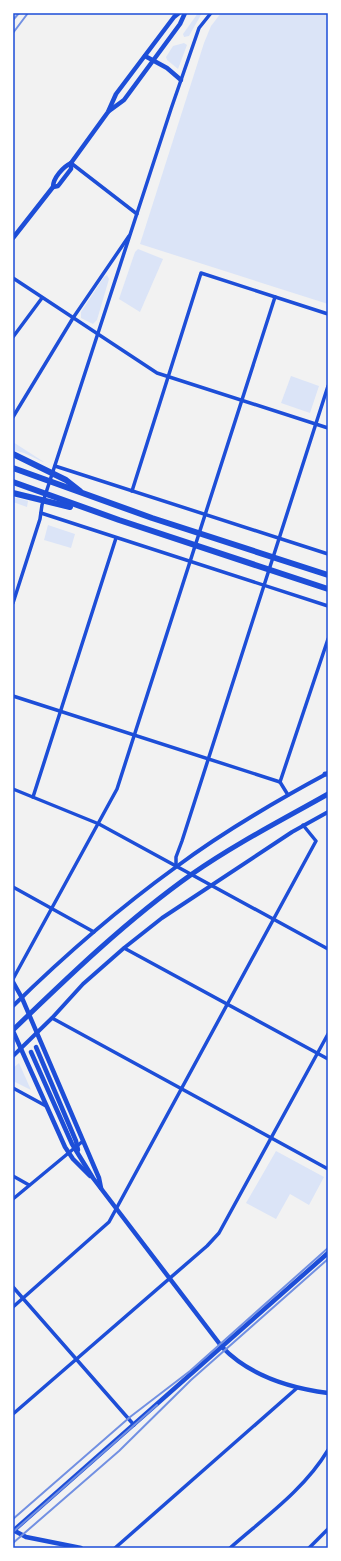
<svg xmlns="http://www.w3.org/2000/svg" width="341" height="1561" font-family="Lora,serif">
<rect width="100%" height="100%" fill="#f2f2f2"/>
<g fill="#dbe4f7">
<polygon points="198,13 202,13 189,36 184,37 183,34"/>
<polygon points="221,13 328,13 328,304 140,244 204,43 211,26"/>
<polygon points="184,43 187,45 178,69 167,60 166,57 173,46"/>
<polygon points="138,249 163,259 140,312 119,299 135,252"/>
<polygon points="107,275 109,279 97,320 93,324 81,318 81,312 104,277"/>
<polygon points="291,376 319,386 310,413 281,403"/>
<polygon points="13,442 44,462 43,462 24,453 13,450"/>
<polygon points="13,497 28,501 27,507 13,502"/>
<polygon points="48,525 75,534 71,548 44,540"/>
<polygon points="19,1063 31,1090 13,1081 13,1068"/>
<polygon points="276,1151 324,1177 309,1205 290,1194 276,1219 246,1203"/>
</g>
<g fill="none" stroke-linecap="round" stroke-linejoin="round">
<g stroke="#1d4ed8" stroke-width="3.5">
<polyline points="71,163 137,214"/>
<polyline points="13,278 157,373 328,428"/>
<polyline points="13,337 42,298"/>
<polyline points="13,417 73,318 129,236"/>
<polyline points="55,466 328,554"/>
<polyline points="132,491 201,273 328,314"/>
<polyline points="41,513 328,606"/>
<polyline points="13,603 40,519 42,505 171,109 199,28 211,13"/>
<polyline points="13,696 280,782 288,795"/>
<polyline points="280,782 328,639"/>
<polyline points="13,789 99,824 328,949"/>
<polyline points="33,797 116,538"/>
<polyline points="176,866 176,857 182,841 328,386"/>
<polyline points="13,887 94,932"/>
<polyline points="124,948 328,1059"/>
<polyline points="13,979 117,789 275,297"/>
<polyline points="52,1018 328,1169"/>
<polyline points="13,1088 46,1106"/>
<polyline points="13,1176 29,1185"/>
<polyline points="13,1199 83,1141"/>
<polyline points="13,1287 134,1425"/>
<polyline points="13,1307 109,1222 316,841 303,825"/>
<polyline points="13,1414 207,1246 219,1233 328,1034"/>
<polyline points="115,1548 297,1388"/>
<path d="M230,1548C264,1518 304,1490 328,1450"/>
<polyline points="309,1548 328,1529"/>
</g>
<g stroke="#1d4ed8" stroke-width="4">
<path d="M13,1006C64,956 118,909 176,867C224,831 276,801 328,773"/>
<polyline points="13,1056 52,1018 83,984 124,948 162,918 292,832 328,812"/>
</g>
<g stroke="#1d4ed8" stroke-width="4.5">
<polyline points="145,56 167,68 181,80"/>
<polyline points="109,111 124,100 180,24 185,13"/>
<polyline points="53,187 58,186 71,169 71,163"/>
<path d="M13,238L53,187C53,178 63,167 71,163L108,112L116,94L174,17L179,13"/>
<polyline points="13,982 22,998 99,1178 101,1188"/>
<polyline points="13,1031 65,1147 73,1159 90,1176"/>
<polyline points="36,1047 76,1141 78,1150"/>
<path d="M31,1052L72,1144L93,1178L222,1347C250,1376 289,1388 328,1393"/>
<polyline points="13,1530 26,1537 81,1548"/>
<polyline points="13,1531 328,1253"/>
</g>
<g stroke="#1d4ed8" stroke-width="5">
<polyline points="325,774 328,774"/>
<path d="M13,1030C70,975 127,920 192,874C235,844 282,820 328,794"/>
</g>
<g stroke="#1d4ed8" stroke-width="6">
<polyline points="13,454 66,480 80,491"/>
<polyline points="13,468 152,518 328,575"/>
<polyline points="13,482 119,520 328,589"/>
<polyline points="13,493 70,507"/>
</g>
<g stroke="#7290e2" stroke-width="2">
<polyline points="13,20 19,13"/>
<polyline points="13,33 28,13"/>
<polyline points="13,1519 130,1417 190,1371 328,1248"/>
<polyline points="13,1532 157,1405"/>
<polyline points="13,1543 119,1451 191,1380 328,1259"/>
</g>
</g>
<rect width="341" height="1561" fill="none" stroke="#ffffff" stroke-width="28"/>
<rect x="14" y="14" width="313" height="1533" fill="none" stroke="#1d4ed8" stroke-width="1.5"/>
</svg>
